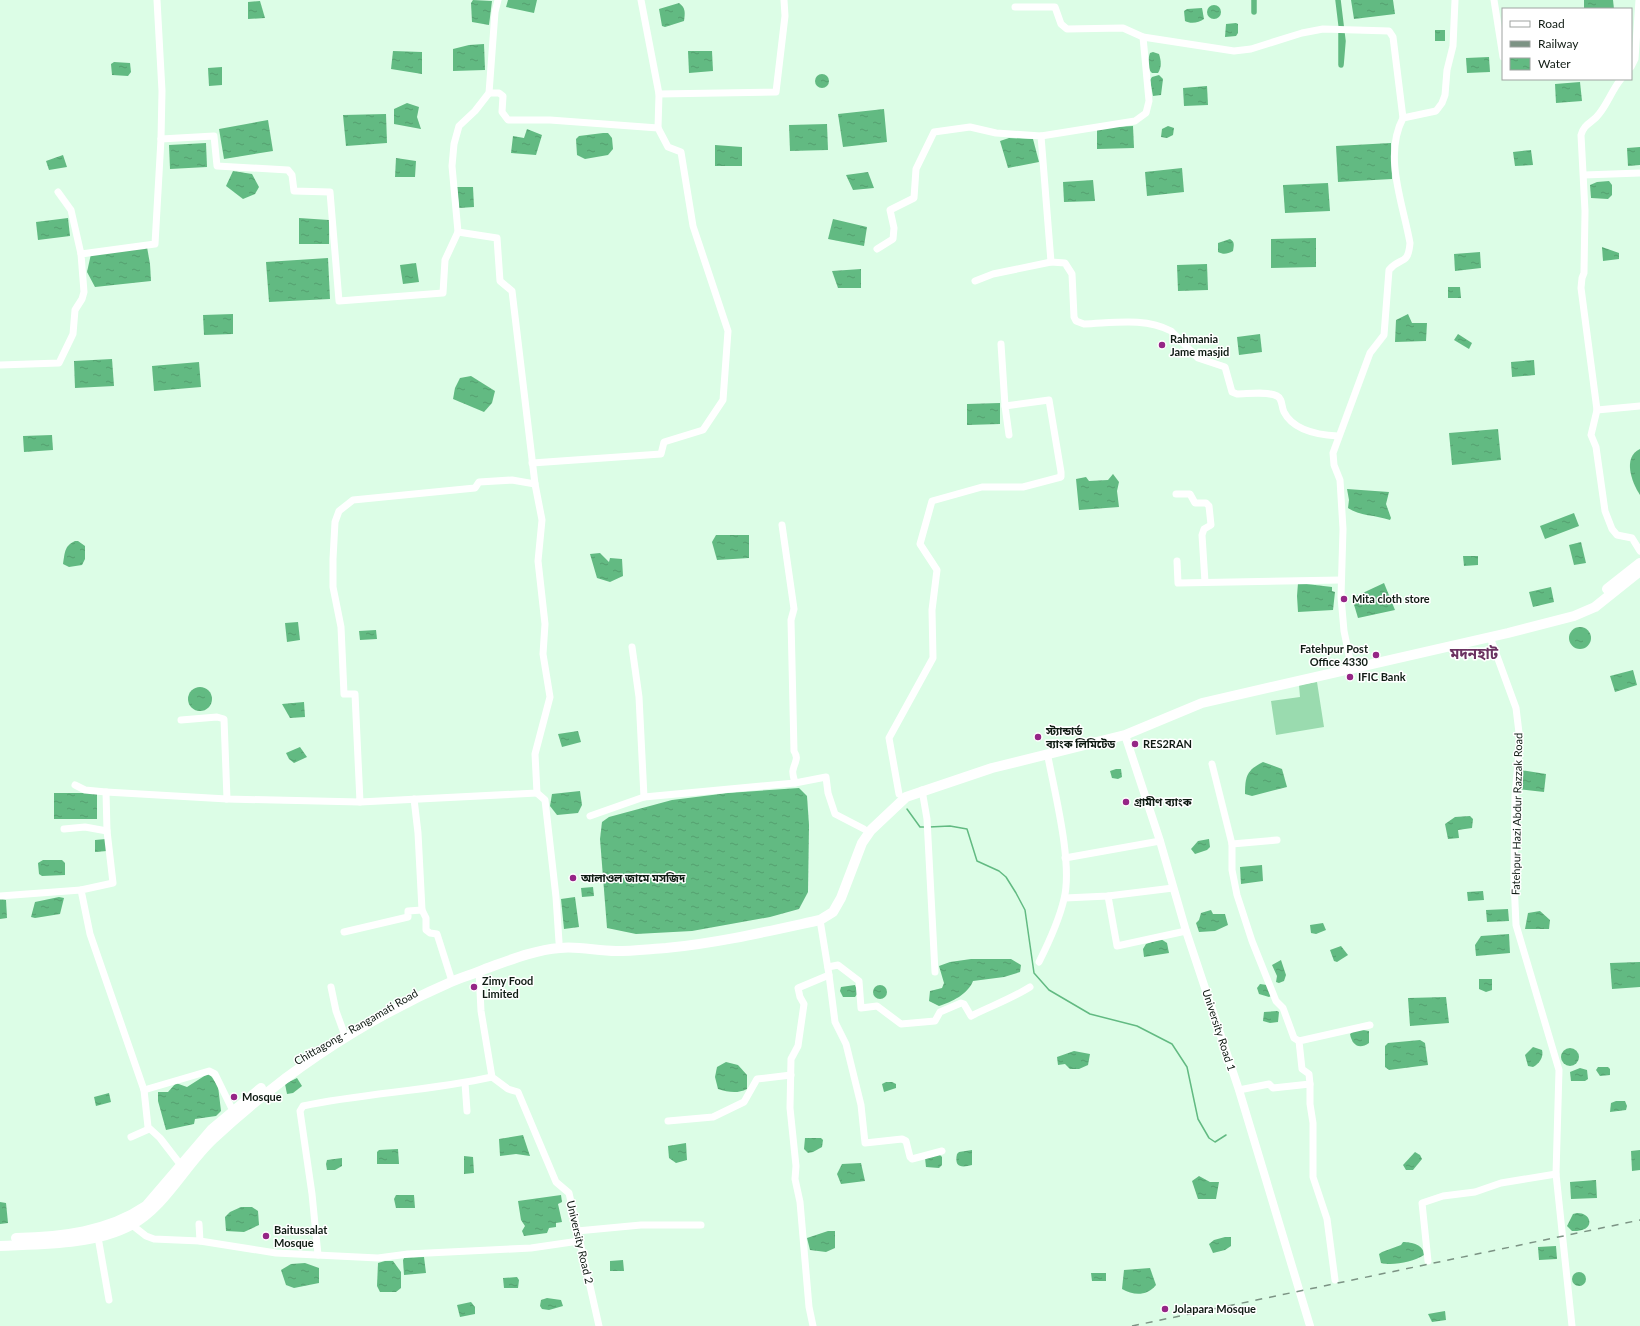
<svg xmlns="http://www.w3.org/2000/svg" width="1640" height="1326" font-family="Lato,'Noto Sans Bengali',sans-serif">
<defs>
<pattern id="water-ripples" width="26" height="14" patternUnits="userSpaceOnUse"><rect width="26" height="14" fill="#62ba82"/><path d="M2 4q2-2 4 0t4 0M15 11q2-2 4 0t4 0" fill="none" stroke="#549f6f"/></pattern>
</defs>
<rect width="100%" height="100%" fill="#dcfde6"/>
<polygon fill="#9adbaf" points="1317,682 1324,727 1276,735 1271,701 1300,697 1299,685"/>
<g fill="url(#water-ripples)">
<polygon points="473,0 492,1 489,25 472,22 471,3"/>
<polygon points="508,0 537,0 534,13 506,7"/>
<polygon points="1351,0 1393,0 1395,14 1354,19"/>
<polygon points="1584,0 1613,0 1614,9 1584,9"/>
<polygon points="260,1 265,18 248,19 248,2"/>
<path d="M679,3C686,8 685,13 684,21L665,27L662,26L659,9Z"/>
<circle cx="1214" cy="12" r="7"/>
<path d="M1202,8L1204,19C1199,23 1190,24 1185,21L1184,11L1187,9Z"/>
<polygon points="1236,23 1238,24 1238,33 1236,36 1225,37 1226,24"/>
<rect x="1435" y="30" width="10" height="11"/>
<polygon points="484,44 485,70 453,71 453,49 469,45"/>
<polygon points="393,51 422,52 422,74 391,69"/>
<polygon points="688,51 712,51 713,71 689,73"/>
<path d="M1153,52L1159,54C1161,60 1162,67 1158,73H1152C1147,69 1148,58 1150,53Z"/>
<polygon points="1489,57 1490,72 1467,73 1466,58"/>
<polygon points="114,62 130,63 131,72 128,76 112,75 111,64"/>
<polygon points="222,67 222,85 209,86 208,68"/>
<circle cx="822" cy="81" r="7"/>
<polygon points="1159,75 1163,79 1161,95 1153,96 1150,80 1152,77"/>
<polygon points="1580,82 1582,101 1556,103 1555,84"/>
<polygon points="1207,86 1208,105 1184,106 1183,88"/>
<polygon points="407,103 419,107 417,117 421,129 394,124 394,109"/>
<polygon points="884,109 887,142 843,147 838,114"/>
<polygon points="386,114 387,143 346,146 343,115"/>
<polygon points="268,120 273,151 224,159 219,129"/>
<polygon points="827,124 828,150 790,151 789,125"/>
<polygon points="1133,126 1134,148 1097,149 1097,128"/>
<polygon points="1168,126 1174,128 1173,135 1167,138 1161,137 1162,129"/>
<polygon points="527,129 542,135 536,155 511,153 513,136 524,138"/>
<polygon points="603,133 608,133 612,138 613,149 608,155 585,159 577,155 576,139 579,136"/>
<polygon points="1009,138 1033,139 1039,162 1008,168 1000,141"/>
<polygon points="206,143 207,167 170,169 169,145"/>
<polygon points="1391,143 1392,179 1338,182 1336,146"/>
<polygon points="715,145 742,147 742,166 715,166"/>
<polygon points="1640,147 1640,165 1628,166 1627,148"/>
<polygon points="1531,150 1533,165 1515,166 1513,152"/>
<polygon points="63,155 67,167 49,170 46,161"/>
<polygon points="396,158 416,161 415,177 395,177"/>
<polygon points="1182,168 1184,192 1147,196 1145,172"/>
<polygon points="233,171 252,174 259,187 255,194 243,199 226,186"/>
<polygon points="868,172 874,188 853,190 846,175"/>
<polygon points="1093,180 1095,201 1064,202 1063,182"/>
<polygon points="1609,181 1612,185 1612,195 1608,199 1591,198 1590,185 1597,182"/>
<polygon points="1328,183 1330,211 1285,213 1283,185"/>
<polygon points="457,187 473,187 474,207 459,208"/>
<polygon points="68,218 70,236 38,240 36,222"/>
<polygon points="299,218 329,220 329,244 299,244"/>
<polygon points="833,219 867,227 864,246 828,239"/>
<polygon points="1316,238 1316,267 1271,268 1271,239"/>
<path d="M1230,239C1235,242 1234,245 1233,251C1227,254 1224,255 1218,252V243Z"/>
<polygon points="147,247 150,264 151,281 95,287 87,272 91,254"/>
<polygon points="1602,247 1619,253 1619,259 1603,261"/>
<polygon points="1480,252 1481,268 1455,271 1454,254"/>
<polygon points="328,258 330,299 269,302 266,262"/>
<polygon points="416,263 419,282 403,284 400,265"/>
<polygon points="1207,264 1208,290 1178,291 1177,265"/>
<polygon points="861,269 861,288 838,288 832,271"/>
<polygon points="1448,287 1460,287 1461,298 1448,298"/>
<polygon points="233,314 233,334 204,335 203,315"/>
<polygon points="1408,314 1412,323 1427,323 1426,341 1395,342 1396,320"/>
<polygon points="1260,334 1262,352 1239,355 1237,337"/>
<polygon points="1458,334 1472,343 1469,349 1454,340"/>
<polygon points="112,359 114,386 75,388 74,361"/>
<polygon points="1534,360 1535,375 1512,377 1511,362"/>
<polygon points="199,362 201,387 154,391 152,366"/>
<polygon points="471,376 495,391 492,403 484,412 453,399 455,388 460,378"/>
<polygon points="1000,403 1000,424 967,425 967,404"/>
<polygon points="1498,429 1501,460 1452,465 1449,433"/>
<polygon points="52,435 53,450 24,452 23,436"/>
<path d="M1640,449V495C1632,483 1622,457 1640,449Z"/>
<polygon points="1113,474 1119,482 1117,491 1119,507 1079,510 1076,479 1086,477 1089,481 1108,480"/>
<path d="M1347,489L1389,492L1386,504L1391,518L1390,520C1376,515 1359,516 1348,508L1349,500Z"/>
<polygon points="1574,513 1579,526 1545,539 1540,526"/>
<polygon points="716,535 749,535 749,558 717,560 712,542"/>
<path d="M75,541H78L85,546V559L82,565L69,567L63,564C65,553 64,546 75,541Z"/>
<polygon points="1581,542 1586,563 1574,565 1569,545"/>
<polygon points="600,553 609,562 610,558 622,559 623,576 610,582 597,578 590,554"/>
<polygon points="1463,556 1478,556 1478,565 1464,566"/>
<polygon points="1298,583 1332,587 1332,591 1335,592 1333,610 1298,612 1297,596"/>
<polygon points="1384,583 1395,610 1358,618 1352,598"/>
<polygon points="1551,587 1554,602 1533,607 1529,592"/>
<polygon points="298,622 300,640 287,642 285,623"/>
<circle cx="1580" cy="638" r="11"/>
<polygon points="376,630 377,639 360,640 359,631"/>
<polygon points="1633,670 1637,685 1615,692 1610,676"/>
<circle cx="200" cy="699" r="12"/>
<polygon points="304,702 305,717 290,718 282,704"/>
<polygon points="578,731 581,742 562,747 558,734"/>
<polygon points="300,747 307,757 294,763 289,759 286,753"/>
<path d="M1263,762L1282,769L1287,787L1252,796L1245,794C1245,776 1247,770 1263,762Z"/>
<polygon points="1116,769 1121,769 1122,777 1118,779 1112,778 1110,771"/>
<polygon points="1520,770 1546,774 1544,792 1518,789"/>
<polygon points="799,788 807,796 809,825 808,892 799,909 770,917 692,931 636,934 607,928 600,839 602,822 609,817 672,800 728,793"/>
<polygon points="580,791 582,805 578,813 557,815 550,806 552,794"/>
<rect x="54" y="793" width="43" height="26"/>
<polygon points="1470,816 1473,819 1472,828 1458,830 1459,838 1448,839 1445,824 1455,817"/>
<polygon points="106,839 107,851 95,852 95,840"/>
<polygon points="1209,839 1210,847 1207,850 1195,854 1191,849 1198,841"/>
<polygon points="43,860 62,860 65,863 65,875 42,876 39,874 38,863"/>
<polygon points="1262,865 1263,881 1241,884 1240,867"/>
<polygon points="593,887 594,896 582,897 581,888"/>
<polygon points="1483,891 1484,900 1468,901 1467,892"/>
<polygon points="59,897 64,898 60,914 35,918 31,917 35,902"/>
<polygon points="575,897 579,927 564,929 561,899"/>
<polygon points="0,899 6,900 7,918 0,919"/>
<polygon points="1508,909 1509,921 1487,922 1486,910"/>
<polygon points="1211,910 1213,914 1225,914 1228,925 1215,931 1199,932 1196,923 1199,920 1201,913"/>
<polygon points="1540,911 1550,920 1549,929 1525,929 1528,913"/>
<polygon points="1323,923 1326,930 1316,934 1311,933 1310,925"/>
<polygon points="1509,934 1510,953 1476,956 1475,945 1481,936"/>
<polygon points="1161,939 1167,943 1169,953 1144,957 1143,949 1146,944"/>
<polygon points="1341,946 1348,955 1337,962 1334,961 1330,950"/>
<path d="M971,959H1011L1021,965L1020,972L1004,977L973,981C968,994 952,1002 939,1006L929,1001L930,991L942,988L944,983L939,966L950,962Z"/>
<polygon points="1281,960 1286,975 1284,981 1279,983 1276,982 1277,976 1272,965"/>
<polygon points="1640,962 1640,987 1612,989 1610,963"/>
<polygon points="1479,979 1492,979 1492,990 1486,992 1479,989"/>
<polygon points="1260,984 1267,985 1273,995 1269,997 1259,994 1257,988"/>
<polygon points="855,985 858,993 855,997 843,997 840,991 841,987"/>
<circle cx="880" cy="992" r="7"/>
<polygon points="1446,997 1449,1023 1410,1026 1408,998"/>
<polygon points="1277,1011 1279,1012 1278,1022 1270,1023 1263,1021 1264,1012"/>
<path d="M1357,1029L1369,1031V1043C1359,1050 1352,1045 1350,1034Z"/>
<polygon points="1420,1040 1425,1043 1428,1065 1389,1070 1385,1067 1385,1046 1388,1043"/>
<path d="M1533,1047L1542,1050C1544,1057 1539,1064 1533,1067L1528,1066L1525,1055Z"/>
<circle cx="1570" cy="1057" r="9"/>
<polygon points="1074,1051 1090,1054 1088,1065 1079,1069 1070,1069 1065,1064 1058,1065 1057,1057"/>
<path d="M726,1062L738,1065L747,1075V1089C737,1094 728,1092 718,1089L715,1077L717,1067Z"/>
<polygon points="1598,1067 1608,1067 1610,1069 1610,1075 1600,1076 1596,1070"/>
<polygon points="1580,1068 1587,1070 1588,1079 1585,1081 1571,1081 1570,1072"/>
<polygon points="209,1073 218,1086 221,1111 216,1116 195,1119 194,1124 166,1130 158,1101 158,1092 168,1092 176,1083 187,1087"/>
<polygon points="297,1078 302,1086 293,1093 287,1094 285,1084"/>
<polygon points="886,1082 892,1082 896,1084 896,1088 884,1092 882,1084"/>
<polygon points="109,1093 111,1102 96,1106 94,1097"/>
<polygon points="1616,1101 1625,1101 1627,1106 1626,1110 1610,1112 1611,1103"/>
<polygon points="523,1135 530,1156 516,1154 500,1156 499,1139"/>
<polygon points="805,1138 821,1138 823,1140 822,1147 813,1152 808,1153 804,1149"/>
<polygon points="686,1143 687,1160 676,1163 669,1158 668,1146"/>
<polygon points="398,1149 399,1164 377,1164 377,1152 379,1150"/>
<path d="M972,1150V1165C961,1168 954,1167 957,1154L959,1152Z"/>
<polygon points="1640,1150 1640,1170 1632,1171 1631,1151"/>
<polygon points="1415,1152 1420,1155 1422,1159 1413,1170 1406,1170 1403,1165"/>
<polygon points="939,1154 942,1157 942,1165 939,1168 926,1167 925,1158"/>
<polygon points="464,1156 473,1157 474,1173 464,1174"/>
<polygon points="342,1158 342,1166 335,1170 327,1170 326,1164 327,1160"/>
<polygon points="861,1163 865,1181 841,1184 837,1174 842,1164"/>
<polygon points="1199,1176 1210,1182 1219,1182 1216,1199 1198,1199 1192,1181"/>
<polygon points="1596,1180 1597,1198 1571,1199 1570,1182"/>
<polygon points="396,1195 414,1195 415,1208 396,1208 394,1199"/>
<polygon points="561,1195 562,1202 558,1204 562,1222 556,1223 556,1227 549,1228 547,1233 524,1236 522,1231 525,1226 521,1220 518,1201"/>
<polygon points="0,1202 6,1203 8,1223 0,1224"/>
<polygon points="241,1207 252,1207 258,1211 259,1225 244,1232 226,1231 225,1217 230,1212"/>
<path d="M1577,1213C1591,1213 1594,1227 1582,1230C1579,1231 1575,1231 1572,1231L1567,1226L1573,1214Z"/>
<polygon points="828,1231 835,1231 835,1248 826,1252 810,1250 807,1238"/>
<polygon points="1225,1237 1231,1237 1231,1246 1225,1250 1213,1253 1209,1244 1214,1240"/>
<path d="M1403,1242C1412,1242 1424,1245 1424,1255C1413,1262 1393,1266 1381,1263L1379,1254L1382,1252L1401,1245Z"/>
<polygon points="1556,1246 1557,1259 1539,1260 1538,1247"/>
<polygon points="424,1257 426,1273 404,1275 403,1260 404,1258"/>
<polygon points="623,1260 624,1271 610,1271 610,1261"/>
<polygon points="385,1261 393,1261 401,1272 401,1288 396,1292 380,1292 377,1286 378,1263"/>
<polygon points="305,1263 319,1268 319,1283 294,1288 286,1285 281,1270 291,1264"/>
<path d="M1150,1268L1156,1285C1147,1296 1134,1296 1122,1289L1124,1270Z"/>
<circle cx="1579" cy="1279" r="7"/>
<polygon points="1091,1273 1106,1273 1106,1281 1092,1281"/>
<polygon points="517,1277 519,1280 518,1288 504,1288 503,1278"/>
<polygon points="547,1298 561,1300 563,1306 549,1310 542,1309 540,1306 541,1300"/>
<polygon points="471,1302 475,1307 475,1314 460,1317 457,1305"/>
<polygon points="1445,1311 1446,1320 1432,1322 1428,1314"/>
</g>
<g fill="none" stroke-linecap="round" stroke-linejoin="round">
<g stroke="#62ba82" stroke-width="1.5">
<polyline points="907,809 920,827 925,827"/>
<polyline points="929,827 950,826 967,829 977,861 999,871 1006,877 1016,893 1025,910 1034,973 1049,990 1090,1014 1137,1026 1172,1044 1187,1067 1198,1119 1209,1138 1215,1142 1226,1135"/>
</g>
<g stroke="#62ba82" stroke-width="5.5">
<polyline points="1338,0 1343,41 1341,65 1341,27"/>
<polyline points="1254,12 1254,0"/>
</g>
<g stroke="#fff" stroke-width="7">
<polyline points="498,0 495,12 489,93 475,111 459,126 454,144 452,166 458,232 497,238 500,281 512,291 535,484 542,520 538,561 545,624 543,654 550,697 535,754 537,793 545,800 556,897 559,942"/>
<polyline points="641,0 659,94 658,128"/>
<polyline points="1494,0 1503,57"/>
<polyline points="1015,7 1055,7 1061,24 1067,29 1123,28 1143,37 1234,51 1251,49 1302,33 1323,29 1389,31 1393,37 1403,118"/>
<polyline points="1631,67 1635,59 1639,0"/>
<path d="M1621,79C1612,90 1608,103 1599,114C1593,123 1584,123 1581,135L1585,211L1584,273L1582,278L1581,288L1597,410L1591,435L1596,447L1605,511L1612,529L1617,535L1632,538L1640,551"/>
<polyline points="489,93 499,93 503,96 502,112 508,120 550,120 658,128 668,147 681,152 693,226 728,331 723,400 703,430 664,442 661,454 532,463"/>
<polyline points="659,94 776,92 785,16 784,0"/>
<polyline points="1041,136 1135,121 1146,113 1149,101 1143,37"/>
<polyline points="161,139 214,136 217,166 288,170 292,175 294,191 330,192 339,301 443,293 445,260 458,232"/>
<polyline points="1584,175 1640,173"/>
<polyline points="58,192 71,210 81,254"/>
<path d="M877,249L893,239L894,228L890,210L914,198L916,169L934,132L970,127L996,133L1041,136L1051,262L1065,263L1072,274L1074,317L1076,321L1084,324C1113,323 1145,317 1171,331L1198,358L1225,367L1232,392L1237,394C1248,394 1267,391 1277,396C1283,399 1281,406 1284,412C1293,430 1319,435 1338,436"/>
<polyline points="975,281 993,274 1051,262"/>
<polyline points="1001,344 1005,406"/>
<polyline points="0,365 59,363 73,334 75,310 82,299 84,292 81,254 155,244 161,139 162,91 157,0"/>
<polyline points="1597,410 1640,406"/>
<polyline points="1176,494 1190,494 1195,503 1206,503 1209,506 1211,525 1204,529 1202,535 1205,582"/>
<path d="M782,525L794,609L791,620L794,751C799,759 795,761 793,770C792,773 794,779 795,783L826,777L828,793L835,814L864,829"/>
<polyline points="1177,561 1178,583 1341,580"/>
<polyline points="1490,637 1516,708 1520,741 1515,795 1514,881 1516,925 1559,1070 1556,1174 1572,1326"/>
<polyline points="632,647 639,697 644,797"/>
<path d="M1351,665L1344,631L1341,597L1343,529L1340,480L1334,465L1333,453L1370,353L1384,335L1389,270C1400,256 1408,267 1410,243C1403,203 1383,156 1403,118L1436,111L1442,103L1445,95L1447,70L1453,46L1455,0"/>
<polyline points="181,720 217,717 224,719 227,799"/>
<polyline points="1212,764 1232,844"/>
<polyline points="75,785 85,790 106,792"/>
<polyline points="922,790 927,819 935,972"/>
<polyline points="899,794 889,738 933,658 932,610 937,570 920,544 932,501 982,487 1023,487 1061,477 1061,472 1049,400 1005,406 1009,435"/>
<polyline points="414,799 418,833 422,910 426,918 426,930 430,933 437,934 451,978"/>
<polyline points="360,802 537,793"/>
<polyline points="590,816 644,797 795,783"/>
<polyline points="64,829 85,827 107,831"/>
<polyline points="1277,840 1232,844 1232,870 1237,895 1252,941 1276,1001 1283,1008 1294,1038 1299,1041"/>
<polyline points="1065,858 1160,841"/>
<polyline points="0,896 81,890"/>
<polyline points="1108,896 1117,946 1186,931"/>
<polyline points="1065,898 1108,896 1173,888"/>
<polyline points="344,932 408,917 408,911 422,910"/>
<path d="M1039,962C1049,942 1059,921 1064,899C1073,864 1055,794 1048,757"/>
<path d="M828,967L838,965L859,981L861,1008L877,1006L901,1024L935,1021L940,1012L961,1003L964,1004L971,1016C991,1006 1011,999 1030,987"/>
<polyline points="479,971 481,1011 492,1077 508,1089 518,1092 556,1182 569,1193 599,1326"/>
<polyline points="829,975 835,1022 846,1044 861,1105 865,1143 902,1139 906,1141 910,1157 912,1159 942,1151"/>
<polyline points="331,987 336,1011 344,1033"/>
<polyline points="465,1083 467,1111"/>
<polyline points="1310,1084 1310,1104 1313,1123 1313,1177 1327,1219 1335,1280"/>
<polyline points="144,1090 209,1071 215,1074 233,1111"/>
<polyline points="1239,1090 1269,1084 1273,1088 1310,1084 1309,1074 1302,1069 1299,1041 1370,1025"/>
<polyline points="668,1121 713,1117 744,1102 757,1079 791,1075"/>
<polyline points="131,1137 149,1129"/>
<polyline points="180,1164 160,1138 148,1127 144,1090 90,934 81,890 113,883 107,831 106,792 227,799 360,802 355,694 344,694 341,627 333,587 333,559 335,522 339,511 353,500 475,488 479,482 512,480 535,484"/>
<polyline points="199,1224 200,1241"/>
<polyline points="132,1225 146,1236 154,1239 200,1241 276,1253 378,1258 408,1254 531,1248 579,1241"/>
<polyline points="577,1231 641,1225 701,1225"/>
<polyline points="98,1237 109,1300"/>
<path d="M318,1255L312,1194L300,1111L303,1106C365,1093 429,1091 492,1077"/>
<polyline points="1428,1261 1422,1203 1443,1196 1475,1192 1501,1183 1556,1174"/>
<polyline points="813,1326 809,1307 800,1202 795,1179 796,1166 790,1108 791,1059 798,1046 804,1004 800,997 798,988 829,975 820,920"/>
</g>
<polyline stroke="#fff" stroke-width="8" points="1125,735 1160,841 1186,931 1239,1090 1310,1326"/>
<g stroke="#fff" stroke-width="10">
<polyline points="1607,589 1640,563"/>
<path d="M16,1238C61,1237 108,1232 146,1206L212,1129L261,1088"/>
<path d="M0,1246C41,1244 94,1245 131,1225C165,1207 185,1165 213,1139C283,1074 363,1020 451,982C462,977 474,974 485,969C510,960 534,950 560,948C579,946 597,951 616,951C632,951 650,949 666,948C718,943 769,931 820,920L833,912L841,898L862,843L871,830L906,797L992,768L1125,735L1202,703L1508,633L1574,616L1595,607L1640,571"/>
</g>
<polyline stroke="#7c9384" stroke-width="1.5" stroke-dasharray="7 7" stroke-linecap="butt" points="1132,1326 1640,1220"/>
</g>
<g fill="#952686" stroke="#fff" stroke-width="1.5">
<circle cx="1162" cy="345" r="4"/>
<circle cx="1344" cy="599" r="4"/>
<circle cx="1376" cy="655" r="4"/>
<circle cx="1350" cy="677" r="4"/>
<circle cx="1038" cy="737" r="4"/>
<circle cx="1135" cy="744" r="4"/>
<circle cx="1126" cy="802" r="4"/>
<circle cx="573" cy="878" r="4"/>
<circle cx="474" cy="987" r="4"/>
<circle cx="234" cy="1097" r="4"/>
<circle cx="266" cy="1236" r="4"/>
<circle cx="1165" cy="1309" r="4"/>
</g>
<g text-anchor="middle" stroke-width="3" stroke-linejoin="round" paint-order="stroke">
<g font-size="11" font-weight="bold" fill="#101c14" stroke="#fff" text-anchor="start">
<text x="1170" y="343">Rahmania<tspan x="1170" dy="13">Jame masjid</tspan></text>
<text x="1352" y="603">Mita cloth store</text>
<text x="1368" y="653" text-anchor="end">Fatehpur Post<tspan x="1368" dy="13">Office 4330</tspan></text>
<text x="1358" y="681">IFIC Bank</text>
<text x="1046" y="735">স্ট্যান্ডার্ড<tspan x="1046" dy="13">ব্যাংক লিমিটেড</tspan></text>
<text x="1143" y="748">RES2RAN</text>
<text x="1134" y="806">গ্রামীণ ব্যাংক</text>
<text x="581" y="882">আলাওল জামে মসজিদ</text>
<text x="482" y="985">Zimy Food<tspan x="482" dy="13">Limited</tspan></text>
<text x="242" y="1101">Mosque</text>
<text x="274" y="1234">Baitussalat<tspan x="274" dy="13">Mosque</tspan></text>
<text x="1173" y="1313">Jolapara Mosque</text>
</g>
<g font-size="11" fill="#101c14" stroke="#fff">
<text transform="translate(1517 814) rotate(-89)" y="4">Fatehpur Hazi Abdur Razzak Road</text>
<text transform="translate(356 1027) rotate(-30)" y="4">Chittagong - Rangamati Road</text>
<text transform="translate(1219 1030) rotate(72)" y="4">University Road 1</text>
<text transform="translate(580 1242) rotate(77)" y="4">University Road 2</text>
</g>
<g font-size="15" font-weight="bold" fill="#6b3361" stroke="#fff">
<text x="1474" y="659">মদনহাট</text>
</g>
</g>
<rect x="1502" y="8" width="130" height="72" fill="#ffffff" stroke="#9fa4a1"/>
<rect x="1510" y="21" width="20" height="6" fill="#ffffff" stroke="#9fa4a1"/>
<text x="1538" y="28" font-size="12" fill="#101c14">Road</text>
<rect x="1510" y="41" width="20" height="6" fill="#7c9384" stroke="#9fa4a1"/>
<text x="1538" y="48" font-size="12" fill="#101c14">Railway</text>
<rect x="1510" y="58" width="20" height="12" fill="url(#water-ripples)" stroke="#9fa4a1"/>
<text x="1538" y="68" font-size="12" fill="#101c14">Water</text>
</svg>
